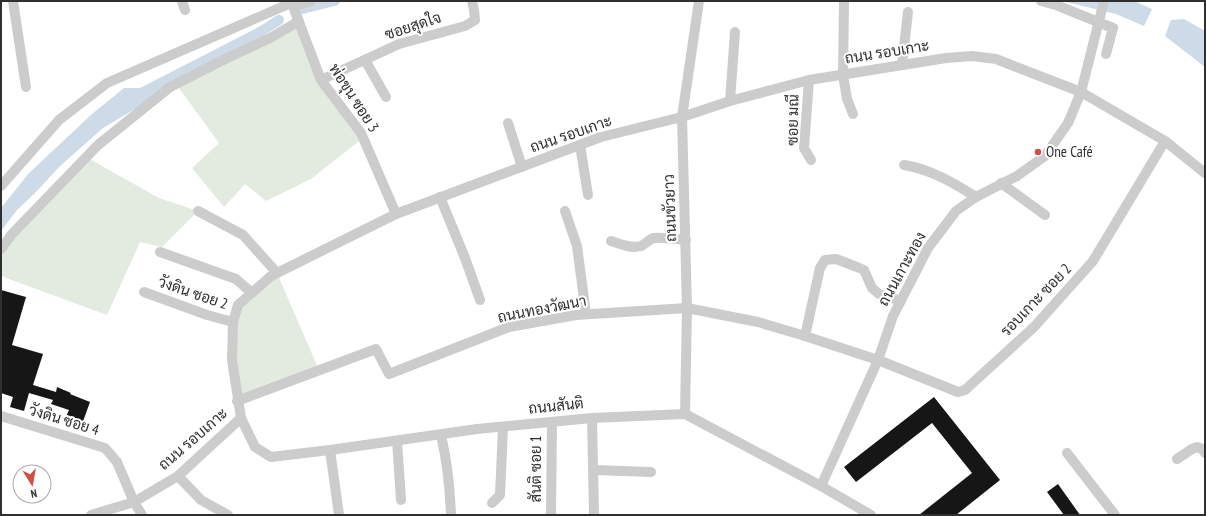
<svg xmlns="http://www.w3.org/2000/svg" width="1206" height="516" font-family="'PT Sans Narrow',Sarabun,sans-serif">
<rect width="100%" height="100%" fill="#fff"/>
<g fill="#e3eadf">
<polygon points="298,22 320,81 363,138 311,179 266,201 245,184 224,207 192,168 219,143 176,84"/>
<polygon points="86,157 159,198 198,211 162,247 140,242 107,315 1,276 1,253"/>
<polygon points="277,273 319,370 237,401 232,360 238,305"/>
</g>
<g fill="#cddae8">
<polygon points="1062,1 1134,1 1152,9 1144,26 1116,14"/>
<polygon points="1184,19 1205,31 1205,67 1165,36 1171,20"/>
<polygon points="259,27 255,41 150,100 103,128 59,167 37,191 17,210 1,231 1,208 29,173 92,114 124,88 140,88"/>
</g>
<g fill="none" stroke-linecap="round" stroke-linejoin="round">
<g stroke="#cddae8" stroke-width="10">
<polyline points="298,10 335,1"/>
<polyline points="257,34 279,20"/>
</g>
</g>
<g fill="#161616">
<polygon points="1,290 26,297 12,345 43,354 33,385 56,392 57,387 71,393 70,394 90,402 81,427 64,421 69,410 51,404 53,400 29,393 24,411 10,407 13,397 1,393"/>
<polygon points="934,397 1000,480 956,515 919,515 972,473 932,423 856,482 844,467"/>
<polygon points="1058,484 1080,515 1064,515 1047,492"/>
</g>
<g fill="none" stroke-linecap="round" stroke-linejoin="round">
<g stroke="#ccc" stroke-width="10">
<polyline points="13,1 26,87"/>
<polyline points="182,1 185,10"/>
<polyline points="291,1 321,80 361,133 396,214"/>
<polyline points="844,1 843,75 847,99 853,114"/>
<polyline points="1041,1 1056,5 1113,28 1106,54"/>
<polyline points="293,7 311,1"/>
<polyline points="365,60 386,97"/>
<polyline points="902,65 908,12"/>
<polyline points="321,80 399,44 465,26 475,20 474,10 472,1"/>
<polyline points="809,80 804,148 811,160"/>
<polyline points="730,101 735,32"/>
<polyline points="508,123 522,167"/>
<polyline points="580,145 588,195"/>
<path d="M904,165C930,169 954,183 976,197"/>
<polyline points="1001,183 1045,215"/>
<polyline points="1,186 59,120 107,83 291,3"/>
<polyline points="440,197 465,258 480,300"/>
<polyline points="198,211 243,235 277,273"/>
<polyline points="565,211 577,246 586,314"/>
<path d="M611,241C620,244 631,249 641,246C646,244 649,239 654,238C662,237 677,239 686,240"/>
<polyline points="1,249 12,234 98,145 170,87 223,60 272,37 299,21"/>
<polyline points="160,252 236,279 252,293"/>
<polyline points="144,292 207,315 233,322"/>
<polyline points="805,336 820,268 825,260 836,259 857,267 864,270 872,288 879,294 901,301"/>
<polyline points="237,401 376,349 389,374 509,327 576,315 687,308 758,322 805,336 878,360 958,392 965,390 1034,327 1093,261 1165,141"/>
<polyline points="685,414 687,308 682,117 699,1"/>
<polyline points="1,416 105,448 117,462 134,502 142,515"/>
<polyline points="241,418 255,447 271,457 330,450 477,429 592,418 685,414 821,486 871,515"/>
<polyline points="592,418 594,515"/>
<path d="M441,435C447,461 450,488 451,515"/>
<polyline points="397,441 401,500"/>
<polyline points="330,450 339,515"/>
<polyline points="1067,453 1115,515"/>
<polyline points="1177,459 1192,449 1197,447 1202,449 1205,453"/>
<polyline points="594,470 651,472"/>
<polyline points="178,476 201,500 228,515"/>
<polyline points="821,486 878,360 893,316 928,248 956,211 976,197 1017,176 1045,156 1068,123 1081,92 1104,1"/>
<polyline points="492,503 500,495 503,427"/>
<polyline points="91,515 134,502 178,476 241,418 232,360 233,322 238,305 271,276 396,214 601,137 682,117 730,101 809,80 946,58 972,56 996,59 1081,92 1165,141 1205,173"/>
<polyline points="551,515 552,422"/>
</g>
</g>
<circle fill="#d15046" stroke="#fff" stroke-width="1.5" cx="1038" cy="152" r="4"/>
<g text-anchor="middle" stroke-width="4" stroke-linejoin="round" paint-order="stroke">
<g font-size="15" fill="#2f2f2f" stroke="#fff">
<text transform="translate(413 26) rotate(-18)" y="5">ซอยสุดใจ</text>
<text transform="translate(887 52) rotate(-9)" y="5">ถนน รอบเกาะ</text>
<text transform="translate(354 98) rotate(57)" y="5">พ่อขุน ซอย 3</text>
<text transform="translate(793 120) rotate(-89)" y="5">ซอย มณี</text>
<text transform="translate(571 134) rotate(-19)" y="5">ถนน รอบเกาะ</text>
<text transform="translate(670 208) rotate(-92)" y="5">ถนนขัวยาว</text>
<text transform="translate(902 269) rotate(-61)" y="5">ถนนเกาะทอง</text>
<text transform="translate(193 293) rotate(19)" y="5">วังดิน ซอย 2</text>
<text transform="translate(1036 300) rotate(-46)" y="5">รอบเกาะ ซอย 2</text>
<text transform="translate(542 309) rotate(-11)" y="5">ถนนทองวัฒนา</text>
<text transform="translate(556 406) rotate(-6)" y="5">ถนนสันติ</text>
<text transform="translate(64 420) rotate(17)" y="5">วังดิน ซอย 4</text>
<text transform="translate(193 439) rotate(-41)" y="5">ถนน รอบเกาะ</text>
<text transform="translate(536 469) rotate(-90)" y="5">สันติ ซอย 1</text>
</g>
<g font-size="15" fill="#2f2f2f" stroke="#fff" text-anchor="start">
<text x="1046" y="157">One Café</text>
</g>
</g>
<rect width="1206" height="516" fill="none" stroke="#2f2f2f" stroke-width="4"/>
<g transform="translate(32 484) rotate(169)"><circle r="19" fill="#ffffff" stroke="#acacac"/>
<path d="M0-3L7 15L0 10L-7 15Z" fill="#d15046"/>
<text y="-6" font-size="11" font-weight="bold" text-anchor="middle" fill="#2f2f2f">N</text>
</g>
</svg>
